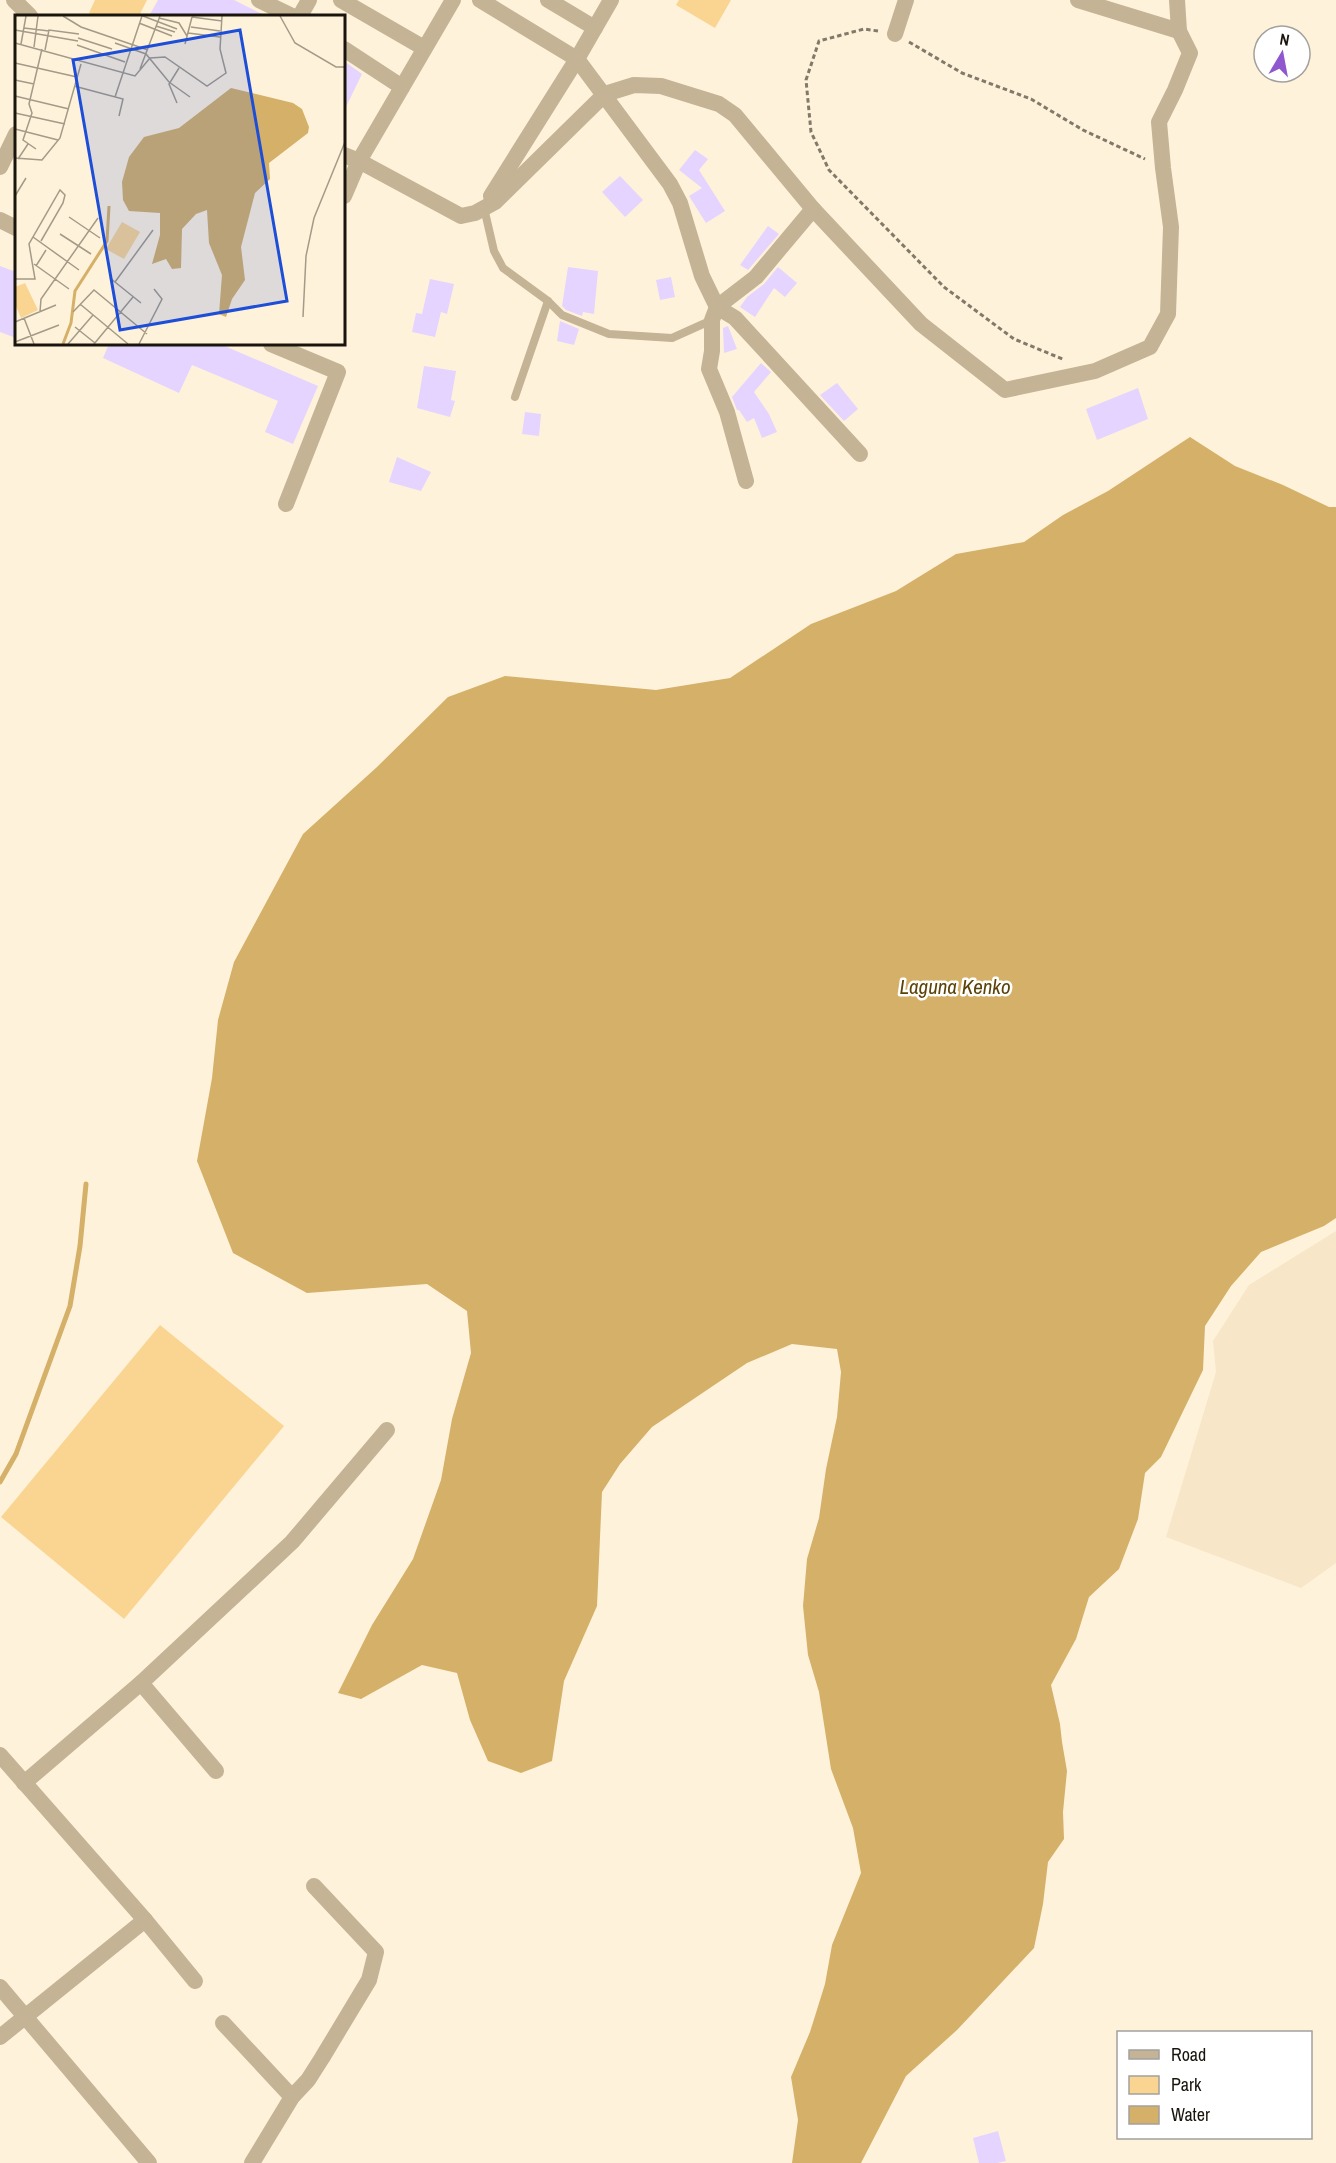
<svg xmlns="http://www.w3.org/2000/svg" width="1336" height="2163" font-family="'Archivo Narrow',sans-serif">
<rect width="100%" height="100%" fill="#fff2da"/>
<polygon fill="#f7e6c8" points="1336,1231 1336,1563 1301,1588 1166,1537 1216,1372 1213,1341 1249,1285"/>
<g fill="#f9d591">
<polygon points="95,0 147,0 139,16 95,16 89,13"/>
<polygon points="679,0 731,0 715,28 676,5"/>
<polygon points="160,1325 284,1426 124,1619 1,1517"/>
</g>
<polygon fill="#d5b068" points="1190,437 1235,466 1283,485 1329,507 1336,507 1336,1218 1324,1226 1261,1252 1231,1286 1205,1326 1203,1370 1161,1457 1145,1473 1138,1519 1119,1569 1089,1597 1076,1639 1051,1685 1060,1724 1062,1742 1067,1771 1063,1812 1064,1839 1048,1862 1043,1904 1034,1948 957,2030 906,2076 861,2163 792,2163 798,2120 791,2077 810,2032 825,1984 832,1945 861,1873 853,1828 831,1769 819,1692 808,1655 803,1606 807,1559 819,1518 826,1469 837,1417 841,1372 837,1349 792,1344 747,1363 652,1427 620,1464 602,1492 597,1606 564,1681 552,1761 521,1773 488,1761 470,1720 457,1673 422,1665 361,1699 338,1693 372,1625 413,1559 441,1480 452,1419 471,1353 467,1311 427,1284 307,1293 233,1253 197,1161 212,1078 218,1020 234,962 303,834 377,767 448,697 505,676 656,690 730,678 811,624 896,591 956,554 1024,542 1063,515 1108,491"/>
<g fill="none" stroke-linecap="round" stroke-linejoin="round">
<polyline stroke="#d5b068" stroke-width="5" points="0,1482 16,1454 70,1306 80,1246 86,1184"/>
</g>
<g fill="#e5d4ff">
<polygon points="158,0 234,0 266,16 149,16"/>
<polygon points="344,61 362,74 344,111"/>
<polygon points="695,150 708,159 699,170 725,211 706,223 689,196 702,188 679,170"/>
<polygon points="620,176 643,200 625,217 602,192"/>
<polygon points="768,226 779,234 748,270 740,265"/>
<polygon points="0,266 16,272 16,338 0,332"/>
<polygon points="568,267 598,271 594,314 583,312 582,316 566,310 562,306"/>
<polygon points="778,267 797,283 785,297 774,288 755,317 740,307 747,297 764,284"/>
<polygon points="671,277 675,297 660,300 656,280"/>
<polygon points="430,279 454,284 447,314 441,312 435,337 412,332 416,313 422,314"/>
<polygon points="560,321 579,329 574,345 557,341"/>
<polygon points="728,326 737,349 724,353 723,328"/>
<polygon points="109,344 220,344 318,386 293,444 265,432 278,401 192,365 179,393 103,358"/>
<polygon points="761,363 771,372 754,392 769,414 777,432 762,438 754,418 747,422 739,410 737,410 732,397"/>
<polygon points="424,366 456,371 451,400 455,401 450,417 417,408"/>
<polygon points="837,383 858,409 844,421 820,395"/>
<polygon points="1138,388 1148,419 1097,440 1086,409"/>
<polygon points="525,412 541,414 539,436 522,434"/>
<polygon points="397,457 431,472 421,491 389,482"/>
<polygon points="998,2131 1006,2161 997,2163 979,2163 973,2138"/>
</g>
<g fill="none" stroke-linecap="round" stroke-linejoin="round">
<g stroke="#81796a" stroke-width="3" stroke-dasharray="4.5 3" stroke-linecap="butt">
<polyline points="878,31 864,29 819,41 806,80 811,132 829,170 944,287 1014,339 1065,360"/>
<polyline points="909,42 962,73 1031,99 1083,130 1145,159"/>
</g>
<g stroke="#c4b395" stroke-width="8">
<polyline points="484,208 494,251 503,268 548,301 562,315 609,334 672,338 712,320"/>
<polyline points="515,397 548,301"/>
</g>
<g stroke="#c4b395" stroke-width="16">
<polyline points="14,0 30,16"/>
<polyline points="259,0 292,16"/>
<polyline points="341,0 424,48"/>
<polyline points="480,0 577,59 670,184 680,203 702,276 717,307 735,318 860,454"/>
<polyline points="548,0 595,28"/>
<polyline points="1078,0 1179,31"/>
<polyline points="300,16 309,0"/>
<polyline points="895,34 906,0"/>
<polyline points="344,49 402,87"/>
<polyline points="344,155 359,161 461,216 475,213 495,202 605,94 634,85 661,86 719,104 735,115 813,209 921,324 1005,390 1095,371 1150,347 1168,314 1171,227 1163,168 1159,122 1175,90 1190,53 1179,31 1177,0"/>
<polyline points="0,167 16,134"/>
<polyline points="344,196 359,161 453,0"/>
<polyline points="491,196 577,59 611,0"/>
<polyline points="0,220 16,228"/>
<polyline points="271,344 338,372 286,504"/>
<polyline points="746,481 727,412 709,369 712,351 712,320 717,307 756,277 813,209"/>
<polyline points="141,1683 216,1771"/>
<polyline points="0,1755 145,1920 195,1981"/>
<polyline points="24,1783 141,1683 292,1542 387,1430"/>
<polyline points="0,1987 149,2163"/>
<polyline points="223,2023 292,2097"/>
<polyline points="0,2037 145,1920"/>
<polyline points="252,2163 292,2097 308,2080 322,2058 369,1980 376,1952 314,1886"/>
</g>
</g>
<g text-anchor="middle" stroke-width="5" stroke-linejoin="round" paint-order="stroke">
<g font-size="21" font-style="italic" fill="#5c4206" stroke="#fff">
<text x="955" y="994">Laguna Kenko</text>
</g>
</g>
<g transform="translate(15 15)">
<rect width="330" height="330" fill="#fff2da"/>
<path d="M107,207L125,217L109,244L91,234ZM10,268L23,295L6,303L0,289V272Z" fill="#f9d591"/>
<path d="M216,73L278,88L287,94L294,112L293,118L254,148L255,164L240,178L226,232L230,265L217,284L211,302L204,299L207,260L194,228L192,195L181,199L167,214L166,253L157,254L151,244L137,249L145,220V198L114,196L108,185L107,167L114,142L129,122L164,113Z" fill="#d5b068"/>
<path fill="none" stroke="#d5b068" stroke-width="3" d="M48,329L56,308L60,276L92,226L94,191"/>
<path fill="none" stroke="#a39a88" stroke-width="1.5" d="M48,1L66,12L133,35M128,1L162,14M265,1L280,28L321,52H330M177,2L207,6M144,3L164,8L172,21M124,8L157,21M141,11L160,17M176,12L205,16M9,13L34,16M0,15L63,26M173,18L205,22M63,23L97,34M0,28L120,61L135,43L150,42L192,71L211,58L205,34L207,1M100,28L131,39L154,67L175,82M6,29L11,1M170,29L177,2M62,30L110,47M19,32L23,1M30,35L34,15L64,19M0,48L62,62M125,54L145,1M0,65L19,69M59,71L108,84L104,101M0,81L54,94M100,82L127,1M162,88L154,69L164,53M0,98L50,109M0,114L43,125M21,134L8,125L17,98L14,89L27,34M0,143L27,145L45,123L66,49M3,144L13,129M0,181L11,163M54,202L85,223M45,219L76,239M18,222L64,255M19,249L54,274M21,251L31,235M95,263L126,288M0,264H20L14,229L45,175L50,180L48,188L26,226M100,267L138,215M65,289L113,329M25,297L26,284L83,203M58,297L79,275L132,319M288,302L291,241L299,203L330,127M9,303L19,329M0,307L41,290M60,312L80,328M0,327L44,310M53,329L78,300M79,329L118,282M124,329L147,284L139,274"/>
<path fill="#1d4ed8" fill-opacity="0.15" stroke="#1d4ed8" stroke-width="3" d="M225,15L272,286L105,315L58,45Z"/>
<rect width="330" height="330" fill="none" stroke="#19150d" stroke-width="3"/>
</g>
<rect x="1117" y="2031" width="195" height="108" fill="#ffffff" stroke="#a3a19e" stroke-width="1.5"/>
<rect x="1129" y="2050" width="30" height="9" fill="#c4b395" stroke="#a3a19e" stroke-width="1.5"/>
<text x="1171" y="2061" font-size="18" fill="#19150d">Road</text>
<rect x="1129" y="2076" width="30" height="18" fill="#f9d591" stroke="#a3a19e" stroke-width="1.5"/>
<text x="1171" y="2091" font-size="18" fill="#19150d">Park</text>
<rect x="1129" y="2106" width="30" height="18" fill="#d5b068" stroke="#a3a19e" stroke-width="1.5"/>
<text x="1171" y="2121" font-size="18" fill="#19150d">Water</text>
<g transform="translate(1282 54) rotate(10)"><circle r="28" fill="#ffffff" stroke="#a3a19e" stroke-width="1.5"/>
<path d="M0-4.5L10 22L0 15L-10 22Z" fill="#8f58cf"/>
<text y="-9" font-size="16" font-weight="bold" text-anchor="middle" fill="#19150d">N</text>
</g>
</svg>
